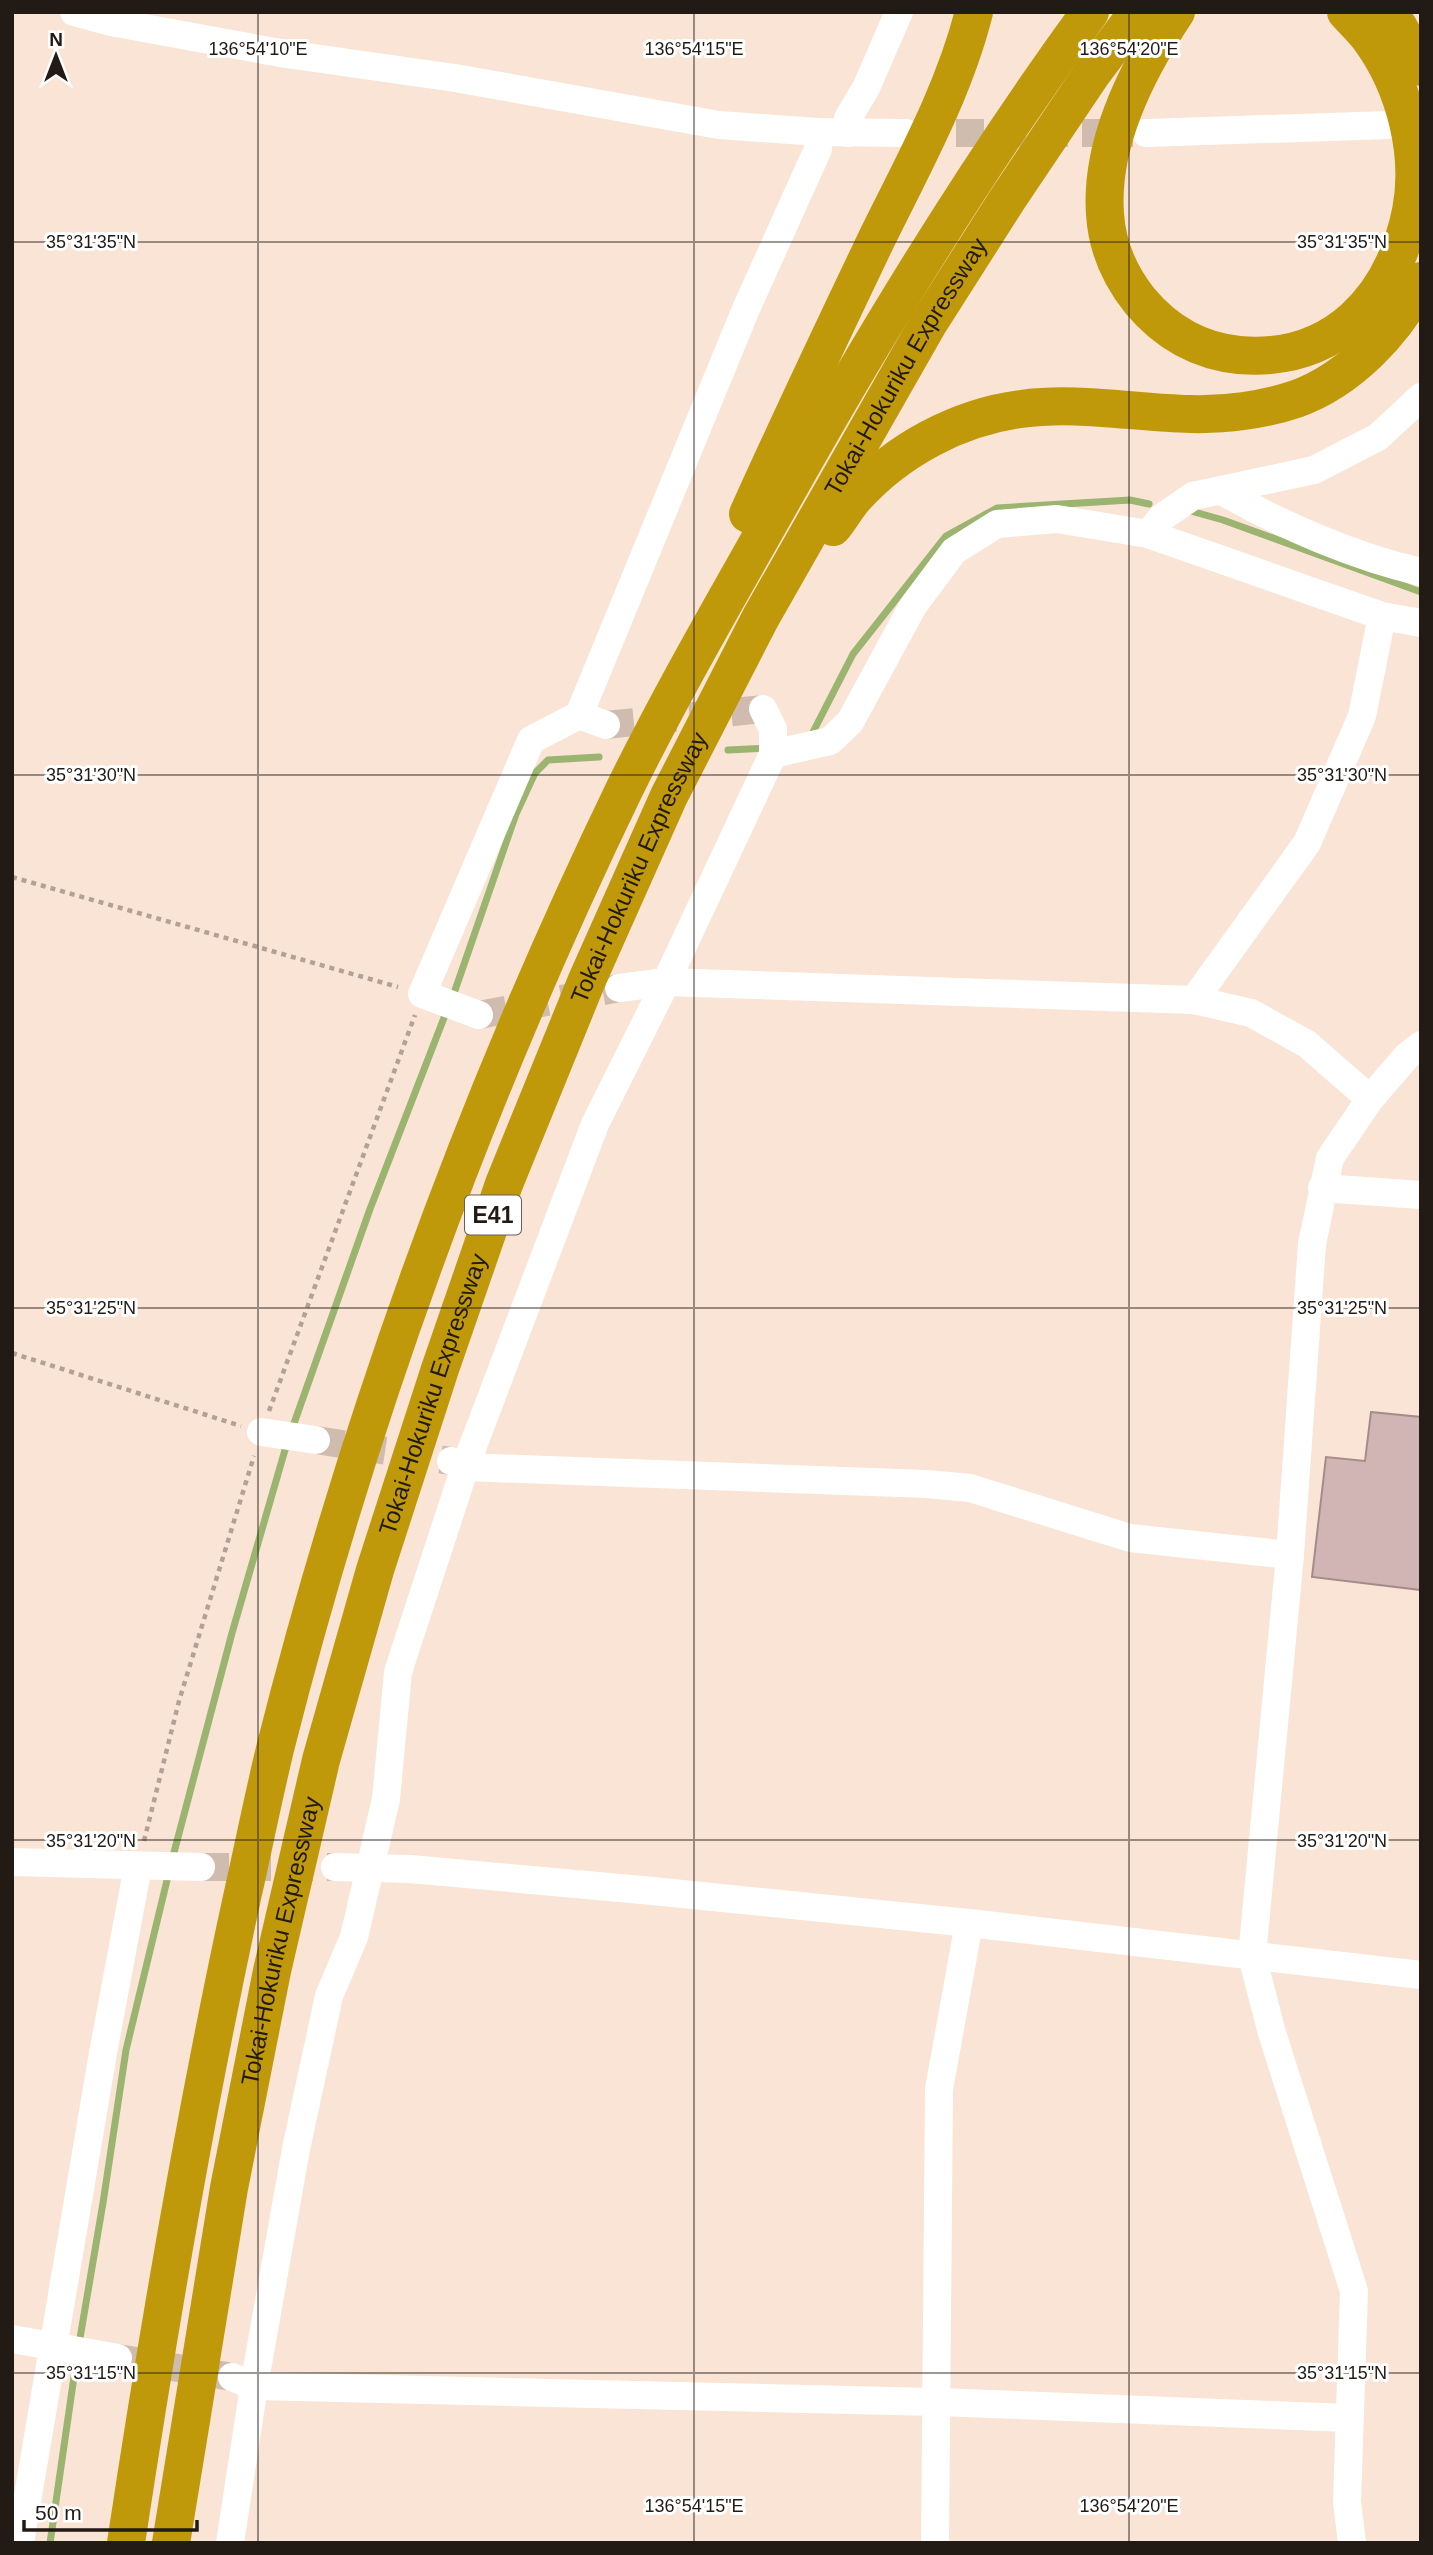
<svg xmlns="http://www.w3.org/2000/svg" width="1433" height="2555" font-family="Arial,sans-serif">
<rect width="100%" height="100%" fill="#fae4d5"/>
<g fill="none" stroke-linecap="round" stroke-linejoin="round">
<g stroke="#9bb46f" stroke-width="7">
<polyline points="1187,510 1223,520 1421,592"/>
<polyline points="809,736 812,734 853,654 946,536 997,508 1130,500 1149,504"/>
<polyline points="728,750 769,748"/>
<polyline points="452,999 516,814 535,773 548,760 599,757"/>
<polyline points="292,1429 370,1209 447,1010"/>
<polyline points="172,1860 232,1633 287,1443"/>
<polyline points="79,2344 103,2203 126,2050 169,1872"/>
<polyline points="50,2543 77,2356"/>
</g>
</g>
<polygon fill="#d1b5b4" stroke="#a58b8a" stroke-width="2" points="1371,1412 1421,1417 1421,1590 1312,1577 1326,1457 1365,1461"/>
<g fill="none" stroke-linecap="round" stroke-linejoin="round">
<g stroke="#cfbcaf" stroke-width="28" stroke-dasharray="28 14" stroke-linecap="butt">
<polyline points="914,133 1133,133"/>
<polyline points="606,725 763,709"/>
<polyline points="479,1015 619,988"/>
<polyline points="316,1440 451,1461"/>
<polyline points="201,1867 335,1867"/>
<polyline points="118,2358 232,2377"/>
</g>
<g stroke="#b2a195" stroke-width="4.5" stroke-dasharray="5 5" stroke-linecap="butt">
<polyline points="12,877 398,987"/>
<polyline points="12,1353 241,1426"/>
<polyline points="269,1411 415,1015"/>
<polyline points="144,1841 179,1701 254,1456"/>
</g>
<g stroke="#fff" stroke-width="28">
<polyline points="74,12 111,22 286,54 455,78 719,125 818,132 906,133"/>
<polyline points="848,133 848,118 866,88 899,12"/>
<polyline points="1146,133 1388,125"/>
<path d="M1222,491C1281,525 1355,557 1421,572"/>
<polyline points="1148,534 1161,518 1193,496 1314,470 1378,437 1421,397"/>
<polyline points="579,715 606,725"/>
<polyline points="773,754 830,741 850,722 913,606 954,551 997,524 1057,519 1148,534 1382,616 1421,623"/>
<polyline points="619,988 666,982 1194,1000 1251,1013 1307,1044 1370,1099"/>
<polyline points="1194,1000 1307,843 1362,716 1382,616"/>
<polyline points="479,1015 422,994 531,740 579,715 746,309 818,149 818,132"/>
<polyline points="1322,1188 1421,1195"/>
<polyline points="261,1432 316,1440"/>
<polyline points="451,1461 465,1467 927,1484 970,1488 1130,1538 1290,1555"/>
<polyline points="12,1862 201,1867"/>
<polyline points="335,1867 410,1869 653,1891 969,1923 1421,1975"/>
<polyline points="12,2339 118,2358"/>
<polyline points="232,2377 254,2386 938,2402 1349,2418"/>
<polyline points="20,2543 103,2053 138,1866"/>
<polyline points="230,2543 254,2386 296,2149 329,1996 354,1937 386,1799 398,1672 465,1467 595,1124 666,982 773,754 773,729 763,709"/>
<polyline points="935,2543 939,2089 969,1923"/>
<polyline points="1352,2543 1347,2502 1354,2291 1272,2033 1252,1956 1290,1555 1312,1244 1330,1158 1370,1099 1407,1056 1421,1045"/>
</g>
<g stroke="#c0990b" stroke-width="38">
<path d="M1176,12C1137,70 1100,143 1105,214C1107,246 1120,276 1140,301C1166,332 1199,351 1239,355C1334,363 1393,299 1411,211C1422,154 1405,87 1371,40C1364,30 1354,21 1346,12"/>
<polyline points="1386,12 1398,26 1421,67"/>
<path d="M748,514C790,421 834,328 878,236C914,163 954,91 974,12"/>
<path d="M833,527C841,517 847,506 855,497C897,450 959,417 1021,409C1078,401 1134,413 1191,414C1224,415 1264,410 1296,399C1349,380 1396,331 1421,281"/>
<path d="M126,2543C159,2325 196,2108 243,1893C254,1844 264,1794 276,1745C359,1418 477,1094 624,790C672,692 728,596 782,500C876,332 976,168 1090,12"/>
<path id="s1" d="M171,2543L229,2188L272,1971L321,1760L375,1570L440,1369L504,1184L587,980L669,796L761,617L928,324L1007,200L1093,72L1138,12"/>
</g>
</g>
<path fill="none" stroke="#221a15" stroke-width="2" stroke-opacity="0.45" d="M258,12V2543M694,12V2543M1129,12V2543M12,242H1421M12,775H1421M12,1308H1421M12,1840H1421M12,2373H1421"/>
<g text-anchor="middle" stroke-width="6" stroke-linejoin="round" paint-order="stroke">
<rect fill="#fff" stroke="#645f5b" stroke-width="2" x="465" y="1195.5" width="56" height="39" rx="5"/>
<g font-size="23" font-weight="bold" fill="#221a15">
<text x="493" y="1223">E41</text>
</g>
<g font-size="24" fill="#221a15" stroke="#fff">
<text dy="8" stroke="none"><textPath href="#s1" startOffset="2314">Tokai-Hokuriku Expressway</textPath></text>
<text dy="8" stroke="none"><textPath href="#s1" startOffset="1746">Tokai-Hokuriku Expressway</textPath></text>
<text dy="8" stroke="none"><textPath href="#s1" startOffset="1180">Tokai-Hokuriku Expressway</textPath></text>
<text dy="8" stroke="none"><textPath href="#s1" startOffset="612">Tokai-Hokuriku Expressway</textPath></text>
</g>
</g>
<g font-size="18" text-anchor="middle" fill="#221a15" stroke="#fff" stroke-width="6" stroke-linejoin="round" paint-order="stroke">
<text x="258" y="55">136°54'10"E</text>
<text x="694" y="55">136°54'15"E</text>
<text x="1129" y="55">136°54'20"E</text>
<text x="91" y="248">35°31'35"N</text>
<text x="1342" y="248">35°31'35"N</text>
<text x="91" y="781">35°31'30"N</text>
<text x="1342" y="781">35°31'30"N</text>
<text x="91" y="1314">35°31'25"N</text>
<text x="1342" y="1314">35°31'25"N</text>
<text x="91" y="1847">35°31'20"N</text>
<text x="1342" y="1847">35°31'20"N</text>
<text x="91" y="2379">35°31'15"N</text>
<text x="1342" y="2379">35°31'15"N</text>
<text x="694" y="2512">136°54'15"E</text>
<text x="1129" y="2512">136°54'20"E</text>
</g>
<rect width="1433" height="2555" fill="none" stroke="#221a15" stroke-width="28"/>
<g transform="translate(56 56)" stroke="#ffffff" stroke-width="5" paint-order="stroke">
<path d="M0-5L12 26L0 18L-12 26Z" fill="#221a15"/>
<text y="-10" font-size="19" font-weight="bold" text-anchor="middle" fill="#221a15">N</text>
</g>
<path d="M24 2520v10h173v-10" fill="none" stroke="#221a15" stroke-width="3.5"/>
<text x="35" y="2520" font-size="21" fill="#221a15" stroke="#ffffff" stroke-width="5" paint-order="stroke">50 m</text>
</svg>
